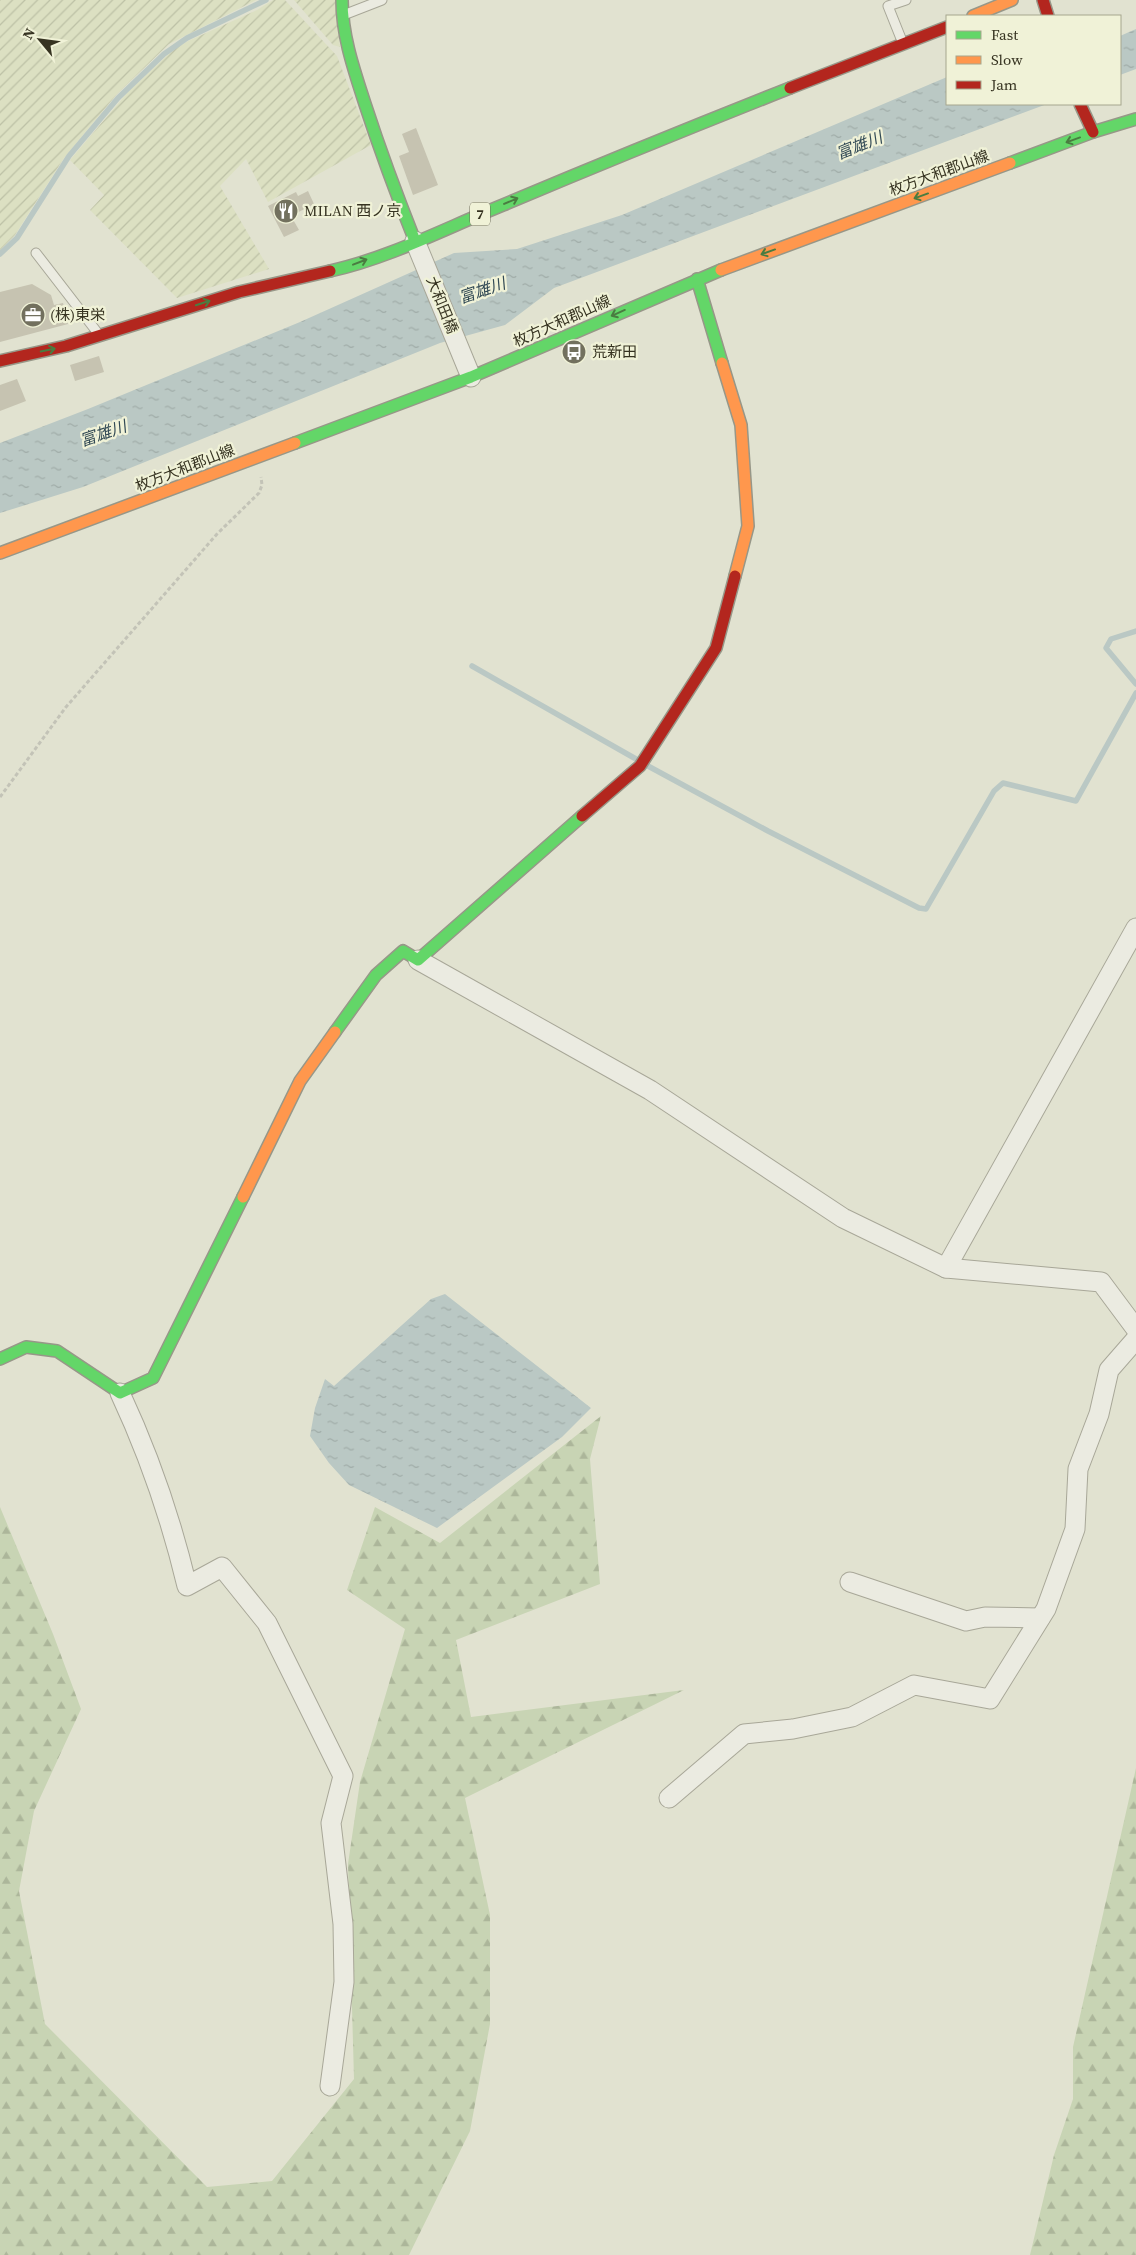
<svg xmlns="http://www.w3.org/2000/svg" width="1136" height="2255" font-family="'Source Serif 4','Noto Sans JP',serif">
<defs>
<pattern id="farmland-furrows" width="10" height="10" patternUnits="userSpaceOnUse" patternTransform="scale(1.25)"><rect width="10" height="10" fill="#dce0c2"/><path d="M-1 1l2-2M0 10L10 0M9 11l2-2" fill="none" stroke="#bdc1a6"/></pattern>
<pattern id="forest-firs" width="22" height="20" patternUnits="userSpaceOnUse" patternTransform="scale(1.25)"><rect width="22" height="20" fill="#c8d4b4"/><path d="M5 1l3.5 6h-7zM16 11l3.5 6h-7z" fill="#acb69a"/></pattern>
<pattern id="water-ripples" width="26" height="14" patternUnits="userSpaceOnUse" patternTransform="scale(1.25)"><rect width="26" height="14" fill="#bac8c4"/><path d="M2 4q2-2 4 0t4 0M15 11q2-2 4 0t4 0" fill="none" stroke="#a0aca8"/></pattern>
</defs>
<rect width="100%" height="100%" fill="#e1e2d0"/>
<g fill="url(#farmland-furrows)">
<polygon points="0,0 256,0 169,44 117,94 64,158 15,235 0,250"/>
<polygon points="273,0 285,0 337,56 371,145 268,202 246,159 220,186 269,269 177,298 90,210 104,195 70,160 128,92 173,50 186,42 257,10"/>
<polygon points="294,0 335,0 340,47 333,45"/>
</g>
<g fill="url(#forest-firs)">
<polygon points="601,1416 590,1459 600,1584 456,1640 471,1717 684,1690 465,1798 490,1915 490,2024 470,2131 409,2255 0,2255 0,1507 53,1634 81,1709 34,1811 19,1891 45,2024 207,2187 272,2181 354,2079 348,1864 360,1782 405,1629 347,1590 375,1507 440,1543"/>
<polygon points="1136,1768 1136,2255 1030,2255 1054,2155 1073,2099 1073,2047"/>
</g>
<g fill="url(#water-ripples)">
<polygon points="1136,29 1136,69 1120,75 1120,36"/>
<polygon points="947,77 947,104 1047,104 554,288 505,325 440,343 83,487 0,513 0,443 88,409 300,322 454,253 517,249 622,215"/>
<polygon points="445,1294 591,1408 562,1437 437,1528 349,1485 329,1463 310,1436 315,1408 325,1379 334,1386 431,1299"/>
</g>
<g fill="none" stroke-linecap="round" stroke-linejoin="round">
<g stroke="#bac8c4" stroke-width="5.5">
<polyline points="0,254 17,238 69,156 118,98 164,54 187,38 266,0"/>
<polyline points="1136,631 1111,639 1106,648 1136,684"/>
<polyline points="472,666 636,759"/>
<polyline points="648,766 768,831 919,908 926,909 994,791 1003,783 1076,801 1136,693"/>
</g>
</g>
<g fill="#c6c3b1">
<polygon points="416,128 438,185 413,195 399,156 409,152 402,134"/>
<polygon points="308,191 314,204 291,216 299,230 284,237 268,206 296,192 298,196"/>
<polygon points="32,284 51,295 54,305 63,303 68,324 0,342 0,292"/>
<polygon points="99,356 104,372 75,381 70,365"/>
<polygon points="17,379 26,401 0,411 0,385"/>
</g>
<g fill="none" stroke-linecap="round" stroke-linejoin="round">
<defs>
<g id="lane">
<polyline points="346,14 382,0"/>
<polyline points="902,41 888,6 906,0"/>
<polyline points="36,253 97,332"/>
</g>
<g id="street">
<polyline points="415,241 471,377"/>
<polyline points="418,960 650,1090 843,1218 946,1268 1101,1282 1136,1329"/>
<polyline points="946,1268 1136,928"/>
<path d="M120,1393C149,1455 171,1519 187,1586L222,1567L267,1623L343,1776L331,1823L343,1924L344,1982L330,2086"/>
<polyline points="850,1582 966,1621 985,1617 1040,1618"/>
<polyline points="669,1798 744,1734 793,1729 852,1717 914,1685 990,1699 1046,1609 1075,1529 1078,1469 1099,1414 1109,1370 1136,1339"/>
</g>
<g id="fast">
<path d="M342,0C342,36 354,70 365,104C380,150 397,196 415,241"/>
<polyline points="1010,163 1093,132 1136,119"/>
<path d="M330,271C389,258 446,228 503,205C598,165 694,126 790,88"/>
<polyline points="697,279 722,363"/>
<polyline points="295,443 471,377 721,270"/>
<polyline points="335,1032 376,975 403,951 418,960 582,816"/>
<polyline points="0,1359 26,1347 57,1351 120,1393 153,1378 243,1197"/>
</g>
<g id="slow">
<polyline points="973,16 1012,0"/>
<polyline points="721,270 1010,163"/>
<polyline points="722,363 741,425 748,526 735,576"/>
<polyline points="0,553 295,443"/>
<polyline points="243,1197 300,1081 335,1032"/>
</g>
<g id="jam">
<polyline points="1043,0 1048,16"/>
<polyline points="790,88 947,27"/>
<polyline points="1080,104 1093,132"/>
<polyline points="0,361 66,346 239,292 330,271"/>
<polyline points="582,816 640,766 716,648 735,576"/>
</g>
</defs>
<use href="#lane" stroke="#a8a798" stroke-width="11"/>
<use href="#street" stroke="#a8a798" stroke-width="21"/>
<use href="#fast" stroke="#979788" stroke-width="14"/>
<use href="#slow" stroke="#979788" stroke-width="14"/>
<use href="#jam" stroke="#979788" stroke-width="14"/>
<polyline stroke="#c3c3b7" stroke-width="3" stroke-dasharray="4 2.5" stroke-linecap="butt" points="0,797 66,707 217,534 259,493 262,485 261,477"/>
<use href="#lane" stroke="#ebebe1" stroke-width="9"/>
<use href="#street" stroke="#ebebe1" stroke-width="19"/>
<use href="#fast" stroke="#63d668" stroke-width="11"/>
<use href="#slow" stroke="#ff974d" stroke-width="11"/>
<use href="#jam" stroke="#b3261e" stroke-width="11"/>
</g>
<defs><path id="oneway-shaft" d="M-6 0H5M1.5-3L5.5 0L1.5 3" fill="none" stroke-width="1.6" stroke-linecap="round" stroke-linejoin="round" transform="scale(1.25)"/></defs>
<g stroke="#4a7c41">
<use href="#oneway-shaft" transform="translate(1073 140) rotate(160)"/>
<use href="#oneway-shaft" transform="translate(921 196) rotate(160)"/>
<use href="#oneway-shaft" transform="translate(511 201) rotate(-23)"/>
<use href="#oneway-shaft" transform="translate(768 252) rotate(160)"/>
<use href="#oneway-shaft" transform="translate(360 262) rotate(-21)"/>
<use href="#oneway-shaft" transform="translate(203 303) rotate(-18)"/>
<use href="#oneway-shaft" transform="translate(618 313) rotate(156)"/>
<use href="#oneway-shaft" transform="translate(48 350) rotate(-12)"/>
</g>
<defs>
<symbol id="restaurant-disc" viewBox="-11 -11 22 22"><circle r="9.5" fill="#72705e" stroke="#f0f2d7"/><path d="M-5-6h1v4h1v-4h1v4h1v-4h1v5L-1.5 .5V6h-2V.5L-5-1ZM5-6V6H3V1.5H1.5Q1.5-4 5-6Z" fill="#fff"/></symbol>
<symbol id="office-disc" viewBox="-11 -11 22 22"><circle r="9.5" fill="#72705e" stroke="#f0f2d7"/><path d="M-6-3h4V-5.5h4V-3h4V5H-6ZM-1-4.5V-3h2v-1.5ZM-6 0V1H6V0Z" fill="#fff"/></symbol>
<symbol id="bus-disc" viewBox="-11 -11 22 22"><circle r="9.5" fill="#72705e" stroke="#f0f2d7"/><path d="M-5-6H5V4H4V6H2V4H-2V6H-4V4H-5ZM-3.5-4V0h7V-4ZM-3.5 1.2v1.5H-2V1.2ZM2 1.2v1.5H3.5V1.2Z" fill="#fff"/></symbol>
</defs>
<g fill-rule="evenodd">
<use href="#restaurant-disc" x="272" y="197" width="28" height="28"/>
<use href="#office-disc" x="19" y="301" width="28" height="28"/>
<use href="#bus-disc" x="560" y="338" width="28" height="28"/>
</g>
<g text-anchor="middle" stroke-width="4.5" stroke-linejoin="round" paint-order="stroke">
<rect fill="#f0f2d7" stroke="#6e6c58" stroke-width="1" x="470" y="202.5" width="20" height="23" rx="4"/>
<g font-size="14" font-weight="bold" fill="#363321">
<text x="480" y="219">7</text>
</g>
<g font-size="15" fill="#363321" stroke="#f0f2d7">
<text transform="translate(939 173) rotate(-20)" y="5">枚方大和郡山線</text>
<text transform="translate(442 305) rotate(68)" y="5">大和田橋</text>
<text transform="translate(562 321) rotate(-24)" y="5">枚方大和郡山線</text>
<text transform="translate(185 468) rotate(-21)" y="5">枚方大和郡山線</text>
</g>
<g font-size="15" fill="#363321" stroke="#f0f2d7" text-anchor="start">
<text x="304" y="216">MILAN 西ノ京</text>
<text x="50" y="320">(株)東栄</text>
<text x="592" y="357">荒新田</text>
</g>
<g font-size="16" font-style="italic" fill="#324a55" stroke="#f0f2d7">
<text transform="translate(859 145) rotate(-22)" y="6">富雄川</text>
<text transform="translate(482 290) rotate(-19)" y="6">富雄川</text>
<text transform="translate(103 433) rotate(-19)" y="6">富雄川</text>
</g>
</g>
<rect x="946" y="15" width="175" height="90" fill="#f0f2d7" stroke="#a6a68e"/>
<rect x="956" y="31" width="25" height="8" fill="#63d668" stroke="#a6a68e"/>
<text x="991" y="40" font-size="15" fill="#363321">Fast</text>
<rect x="956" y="56" width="25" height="8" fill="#ff974d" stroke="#a6a68e"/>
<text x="991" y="65" font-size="15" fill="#363321">Slow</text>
<rect x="956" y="81" width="25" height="8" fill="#b3261e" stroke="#a6a68e"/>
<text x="991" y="90" font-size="15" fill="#363321">Jam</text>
<g transform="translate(40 40) rotate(299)" stroke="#f0f2d7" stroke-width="4" paint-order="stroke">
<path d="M0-4L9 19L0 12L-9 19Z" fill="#363321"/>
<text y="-8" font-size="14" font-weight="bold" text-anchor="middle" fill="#363321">N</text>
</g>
</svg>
